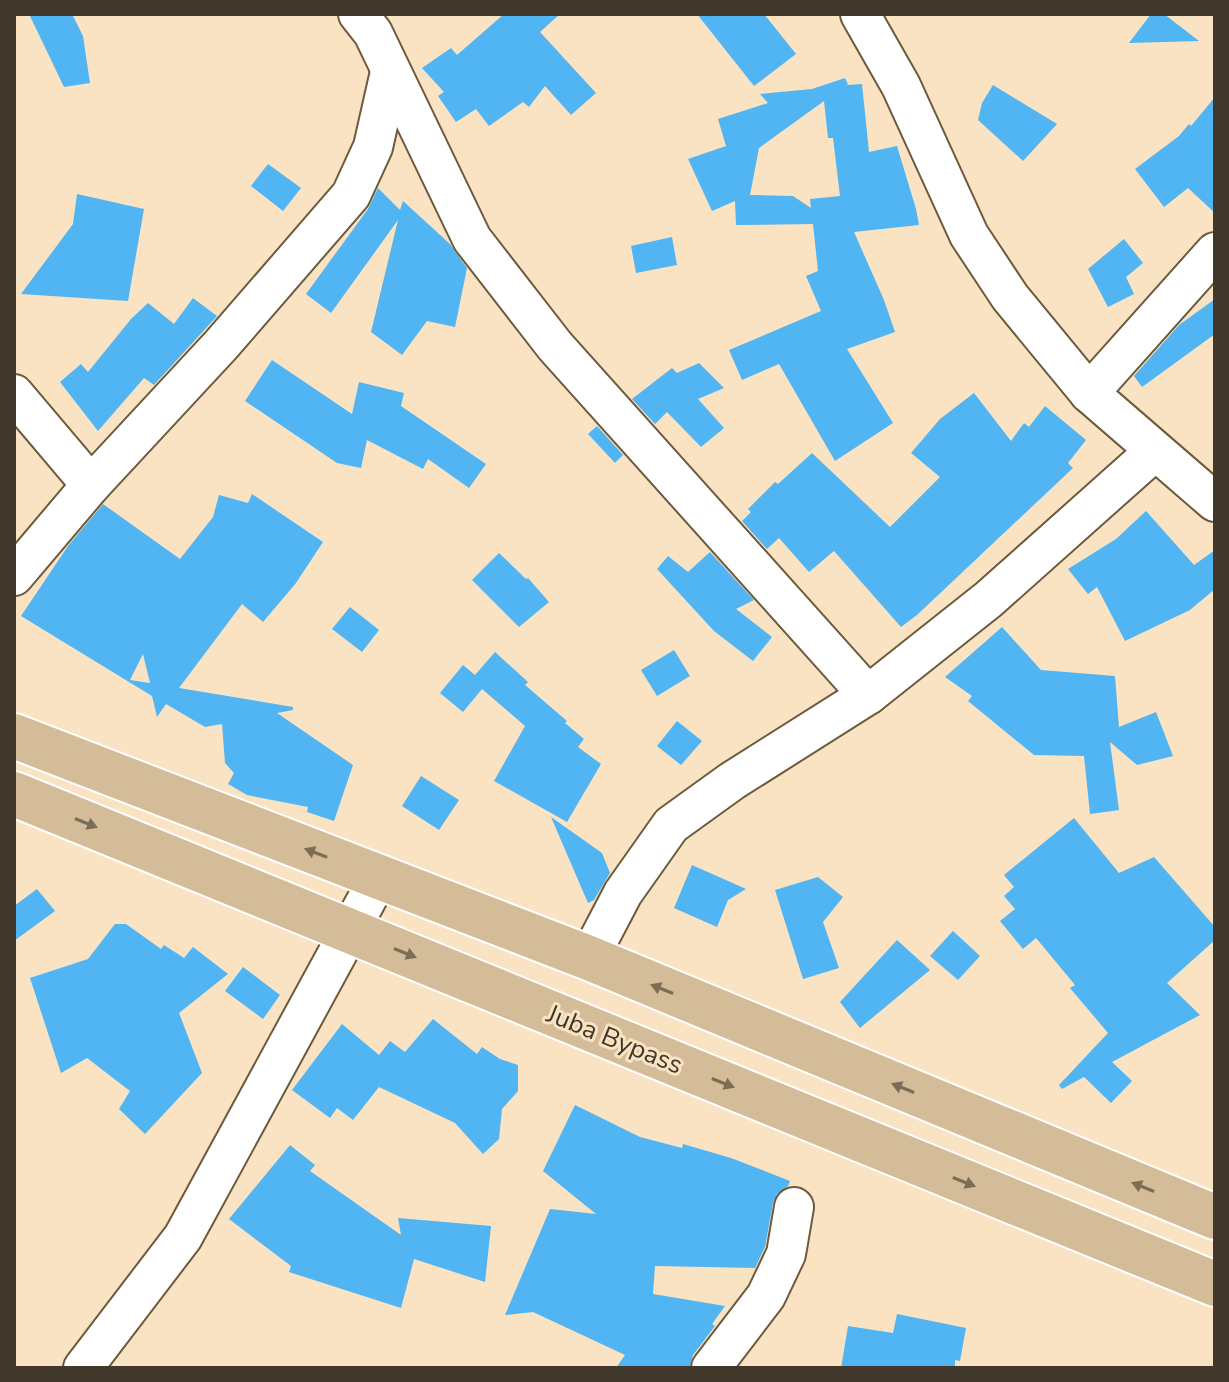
<svg xmlns="http://www.w3.org/2000/svg" width="1229" height="1382" font-family="'Nunito Sans',sans-serif">
<rect width="100%" height="100%" fill="#fae3c2"/>
<g fill="#51b4f3" fill-rule="evenodd">
<polygon points="29,14 72,14 83,36 90,83 64,87"/>
<polygon points="504,14 560,14 540,32 596,93 571,115 545,86 529,107 523,102 489,126 476,109 456,122 438,96 444,92 422,68 451,48 457,55"/>
<polygon points="697,14 764,14 796,54 754,86"/>
<polygon points="1151,14 1164,14 1199,41 1129,43"/>
<path d="M845,78L848,84L846,85L862,84L869,152L897,146L916,209L919,225L854,232L884,300L895,332L847,349L893,423L835,461L779,364L742,380L729,350L821,311L806,276L818,271L813,224L736,225L735,201L712,211L688,159L726,146L718,119L768,103L760,94L812,89ZM824,101L828,138H833L840,196L810,199L811,208L793,196L750,195L759,148Z"/>
<polygon points="993,85 1057,124 1023,161 978,120 982,103"/>
<polygon points="1215,97 1215,213 1188,188 1164,207 1135,169 1179,136 1189,124 1191,126"/>
<polygon points="268,164 301,188 283,211 251,186"/>
<polygon points="378,188 400,210 403,201 450,244 467,268 455,327 427,321 402,355 371,332 398,220 331,313 306,294 368,209"/>
<polygon points="77,194 144,209 128,301 21,294 73,224"/>
<polygon points="672,237 677,265 636,273 631,246"/>
<polygon points="1124,239 1143,263 1126,277 1134,294 1108,307 1088,269"/>
<polygon points="193,298 217,316 154,385 144,378 98,431 60,382 81,364 88,372 131,319 148,303 174,324"/>
<polygon points="1215,299 1215,334 1142,387 1134,376 1179,325"/>
<polygon points="272,360 352,414 359,382 404,393 401,406 486,464 469,488 428,459 423,469 367,440 361,468 337,463 245,401"/>
<polygon points="699,363 724,388 698,399 724,428 701,447 667,412 655,424 632,399 672,368 677,373"/>
<polygon points="974,393 1011,441 1024,423 1029,427 1045,406 1086,440 1068,463 1073,468 917,615 901,627 834,551 809,572 779,538 767,549 742,521 751,512 748,509 775,482 778,484 812,453 890,527 940,477 911,453 940,419"/>
<polygon points="597,426 623,455 615,463 588,434"/>
<path d="M252,494L323,542L296,583L263,622L242,604L179,688L293,707V710L277,713L353,765L334,821L307,812L308,807L247,795L228,784L234,773L225,763L222,724L205,727L166,704L157,717L152,696L21,616L68,546L103,504L180,559L213,517L219,495L248,503ZM143,654L150,683L130,680Z"/>
<polygon points="1146,511 1194,565 1215,550 1215,589 1190,610 1125,641 1097,587 1088,594 1068,569 1116,539"/>
<polygon points="710,552 754,600 736,609 772,637 753,661 714,631 657,569 668,556 688,572"/>
<polygon points="499,553 526,579 528,578 549,602 519,627 472,580"/>
<polygon points="350,607 379,630 362,652 332,629"/>
<polygon points="1002,627 1041,670 1115,676 1119,727 1156,712 1173,756 1137,765 1110,742 1119,810 1090,814 1084,756 1034,755 968,701 972,696 945,677"/>
<polygon points="674,650 690,676 657,696 641,670"/>
<polygon points="495,652 528,682 525,685 567,721 565,723 584,739 578,747 601,764 567,822 494,781 525,726 482,689 463,712 440,693 463,665 475,675"/>
<polygon points="677,721 702,741 681,765 657,746"/>
<polygon points="421,776 459,800 439,830 402,806"/>
<polygon points="551,817 602,853 610,873 594,900 588,903"/>
<polygon points="1074,818 1119,873 1154,857 1215,927 1215,940 1167,983 1200,1015 1112,1062 1132,1081 1111,1103 1084,1077 1062,1089 1059,1085 1108,1033 1070,988 1075,985 1036,938 1023,949 1000,921 1015,909 1004,896 1014,887 1004,875"/>
<polygon points="692,865 746,889 728,900 717,927 674,908"/>
<polygon points="818,877 843,897 823,922 839,968 803,979 775,890"/>
<polygon points="37,889 55,911 14,941 14,906"/>
<polygon points="115,924 126,924 161,949 164,945 184,958 193,947 228,974 179,1013 202,1073 145,1134 119,1109 130,1091 87,1058 61,1073 30,978 88,959"/>
<polygon points="953,931 980,956 958,980 930,956"/>
<polygon points="897,940 930,970 860,1028 840,1002"/>
<polygon points="243,967 280,995 263,1019 225,991"/>
<polygon points="433,1019 477,1054 482,1047 500,1059 518,1065 518,1091 502,1109 499,1139 483,1154 455,1123 379,1087 353,1120 337,1108 330,1118 292,1090 342,1024 379,1055 390,1041 405,1052"/>
<polygon points="575,1105 640,1137 682,1148 683,1144 731,1158 790,1181 788,1186 777,1194 773,1203 765,1247 755,1268 655,1266 653,1294 725,1306 712,1324 715,1326 693,1355 689,1368 616,1368 625,1355 533,1312 505,1315 550,1209 596,1214 543,1171"/>
<polygon points="290,1145 315,1165 310,1171 401,1235 398,1218 491,1226 485,1282 414,1259 401,1308 289,1272 291,1266 229,1219"/>
<polygon points="897,1314 966,1328 960,1361 955,1360 955,1368 841,1368 848,1326 893,1333"/>
</g>
<g fill="none" stroke-linecap="round" stroke-linejoin="round">
<defs>
<g id="minor">
<polyline points="358,14 373,33 472,239 555,346 868,695"/>
<polyline points="860,14 901,86 969,235 1010,297 1089,393 1215,502"/>
<polyline points="1089,393 1215,252"/>
<polyline points="14,394 91,485"/>
<polyline points="14,576 91,485 221,345 351,195 373,147 390,72"/>
<polyline points="589,958 623,893 671,825 732,781 868,695 989,599 1155,451"/>
<polyline points="83,1368 183,1237 379,877"/>
<polyline points="711,1368 766,1296 786,1254 794,1207"/>
</g>
<g id="major">
<polyline points="14,736 589,958 1215,1217"/>
<polyline points="14,794 1215,1284"/>
</g>
</defs>
<use href="#minor" stroke="#6d5a3d" stroke-width="42"/>
<use href="#major" stroke="#fff" stroke-width="48"/>
<use href="#minor" stroke="#fff" stroke-width="38"/>
<use href="#major" stroke="#d4bc98" stroke-width="44"/>
</g>
<defs><path id="oneway-solid" d="M-6-.8H1V-3.2L6.5 0L1 3.2V.8H-6Z" transform="scale(2)"/></defs>
<g fill="#7c6d57">
<use href="#oneway-solid" transform="translate(86 823) rotate(22)"/>
<use href="#oneway-solid" transform="translate(316 853) rotate(-159)"/>
<use href="#oneway-solid" transform="translate(405 953) rotate(22)"/>
<use href="#oneway-solid" transform="translate(662 989) rotate(-158)"/>
<use href="#oneway-solid" transform="translate(723 1083) rotate(22)"/>
<use href="#oneway-solid" transform="translate(903 1088) rotate(-158)"/>
<use href="#oneway-solid" transform="translate(964 1182) rotate(22)"/>
<use href="#oneway-solid" transform="translate(1143 1187) rotate(-158)"/>
</g>
<g text-anchor="middle" stroke-width="6" stroke-linejoin="round" paint-order="stroke">
<g font-size="26" fill="#41382b" stroke="#fae3c2">
<text transform="translate(615 1039) rotate(22)" y="9">Juba Bypass</text>
</g>
</g>
<rect width="1229" height="1382" fill="none" stroke="#41382b" stroke-width="32"/>
</svg>
